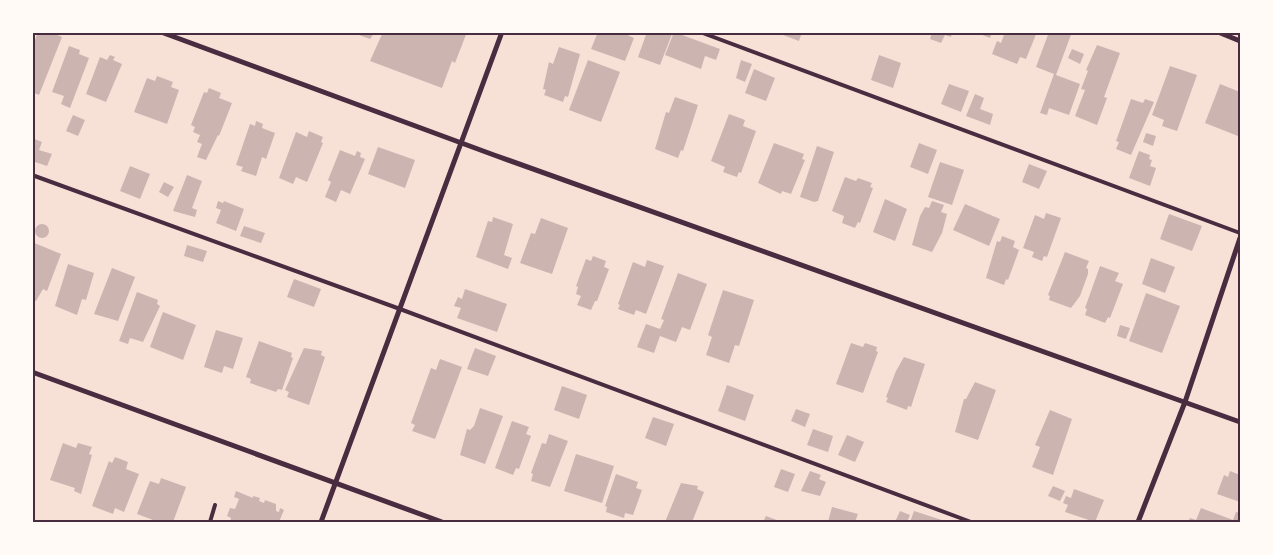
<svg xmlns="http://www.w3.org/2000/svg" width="1273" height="555" font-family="'DejaVu Sans',sans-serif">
<rect width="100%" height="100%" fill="#f7e1d7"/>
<g fill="#ccb4b1">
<polygon points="38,32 50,32 62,37 39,95 32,92 32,48"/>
<polygon points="351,32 375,32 370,39"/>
<polygon points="383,32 399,32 406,35 407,32 467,32 455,63 452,61 442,88 370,61"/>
<polygon points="598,32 621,32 634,38 625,61 591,49"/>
<polygon points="647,32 672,34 660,65 638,57"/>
<polygon points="674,32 720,49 716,60 705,56 701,69 665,55"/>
<polygon points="775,32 802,32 799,41"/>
<polygon points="932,32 952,32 951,37 945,35 941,43 930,39"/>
<polygon points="975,32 992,32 990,38"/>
<polygon points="1005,32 1037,32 1026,59 1020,57 1017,64 992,54 997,41 1001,43"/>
<polygon points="1049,32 1072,32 1056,75 1080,84 1069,115 1049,108 1047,115 1040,113 1054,74 1036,67"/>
<polygon points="1097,45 1120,53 1104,97 1107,98 1097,125 1075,116 1085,90 1081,89 1088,71 1086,70"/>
<polygon points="69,46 80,50 79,54 89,58 70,108 61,104 64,96 52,92"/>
<polygon points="559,47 580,54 568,97 565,96 563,102 544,95 546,90 543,89 549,62 553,64"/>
<polygon points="1072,49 1084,54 1080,64 1068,58"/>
<polygon points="110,55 115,57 113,60 122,64 106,102 86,94 100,57 107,60"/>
<polygon points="879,55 901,63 893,88 871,80"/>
<polygon points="588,60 620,72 601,122 569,110"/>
<polygon points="741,60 752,64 745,82 736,78"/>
<polygon points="1170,66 1197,75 1177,131 1162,126 1164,120 1152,115"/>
<polygon points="754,69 775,78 766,101 745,93"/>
<polygon points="157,76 173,82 171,87 179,90 167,124 134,112 147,78 155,81"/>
<polygon points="949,84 969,91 961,112 941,104"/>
<polygon points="1220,84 1240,92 1240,129 1238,136 1205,123"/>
<polygon points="209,88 221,93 219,98 232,103 219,136 218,135 206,160 197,157 202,144 197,142 200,135 193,132 195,127 191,125 204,92 207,93"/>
<polygon points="975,94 984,98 980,109 993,114 990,125 966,116"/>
<polygon points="675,97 698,105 683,151 681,150 678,158 655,149 666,112 669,113"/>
<polygon points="1131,99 1143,103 1145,99 1154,102 1131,155 1116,149 1119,142 1116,141"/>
<polygon points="729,114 745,120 743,126 756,131 741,173 739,172 737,177 723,172 725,167 711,161"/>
<polygon points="73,115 85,120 78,136 66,131"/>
<polygon points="256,121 263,124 262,128 275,133 266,159 262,157 256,176 241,171 243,167 236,165 250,124 255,126"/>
<polygon points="309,131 323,137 321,142 323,143 307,182 296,177 293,184 279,178 296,132 307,137"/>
<polygon points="1146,133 1156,136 1153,146 1143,142"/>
<polygon points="32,138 42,142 39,150 52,154 47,166 32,161"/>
<polygon points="774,143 804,154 802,159 805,160 791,194 782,191 781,194 758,183"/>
<polygon points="919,143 937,150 928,174 910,167"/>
<polygon points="817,146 834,152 818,201 814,202 800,197"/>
<polygon points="378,147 415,160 405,188 368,174"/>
<polygon points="340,150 355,156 357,151 361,153 360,157 365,159 350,194 341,190 336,202 325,197 331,182 328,180"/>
<polygon points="1139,151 1150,155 1149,159 1152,160 1150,166 1156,168 1150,186 1129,178"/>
<polygon points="940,162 964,170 952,205 928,197"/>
<polygon points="1029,164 1047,171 1039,189 1022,182"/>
<polygon points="130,166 150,174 140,199 120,191"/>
<polygon points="187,175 202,181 192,208 197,210 195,217 173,211"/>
<polygon points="845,177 856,181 858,178 872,183 870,187 873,188 860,223 858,222 855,228 842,223 844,216 832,211"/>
<polygon points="164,182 174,187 168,197 159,192"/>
<polygon points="885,199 907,209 895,241 873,232"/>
<polygon points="218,201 223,203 224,201 244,209 236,231 216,223 221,210 216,208"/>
<polygon points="932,201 944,205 941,212 947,214 942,233 932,252 912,245 920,216 925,207 929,208"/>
<polygon points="965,204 1000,219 989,246 953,230"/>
<polygon points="1046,213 1061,218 1047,257 1044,256 1042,261 1032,257 1034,252 1023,248 1035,215 1044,219"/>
<polygon points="1169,214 1202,226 1192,251 1160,239"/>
<polygon points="493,217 513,224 504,255 512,258 508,269 476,257 488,221 492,222"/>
<polygon points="541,218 568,228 552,274 520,263 531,233 535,234"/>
<circle cx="42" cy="231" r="7"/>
<polygon points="244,226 265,233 261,243 240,236"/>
<polygon points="1002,236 1015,241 1013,247 1019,250 1008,280 1006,279 1004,285 986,278 997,241 1000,242"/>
<polygon points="32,242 61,254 47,291 43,289 36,301 32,300"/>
<polygon points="187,245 207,251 203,262 184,256"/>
<polygon points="1065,252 1089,261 1086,268 1088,269 1088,274 1080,296 1071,308 1049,300 1050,296 1048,295"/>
<polygon points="593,256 606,261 604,267 609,269 597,301 595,301 591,310 577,305 581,296 576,294 578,287 576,286 586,259 591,261"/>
<polygon points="1151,258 1175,267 1165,293 1142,284"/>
<polygon points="647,260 664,266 646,314 636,310 634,315 618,309 620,305 618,304 633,262 645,267"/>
<polygon points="68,264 94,273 86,300 82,299 77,315 55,306"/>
<polygon points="1100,266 1119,273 1115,281 1123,284 1110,318 1108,317 1105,323 1085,315 1087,309 1085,308"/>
<polygon points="112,268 135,277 118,321 94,314"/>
<polygon points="678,273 707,284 690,330 682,327 676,342 660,336 654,353 637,347 646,324 660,329 664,320 661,319"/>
<polygon points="294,279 321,289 314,307 287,297"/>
<polygon points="465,289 507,304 497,332 457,318 461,308 454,306 458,297 462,299"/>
<polygon points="723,290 754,300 739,346 735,345 729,363 706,355 712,337 708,335"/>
<polygon points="137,292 158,300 157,304 160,306 143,342 130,338 128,344 119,341"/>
<polygon points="1146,293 1180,306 1162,353 1129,341"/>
<polygon points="163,312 196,325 183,360 150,347"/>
<polygon points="1120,325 1130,328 1126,339 1117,336"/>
<polygon points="216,330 243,338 233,369 224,366 222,373 204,367"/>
<polygon points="259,341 292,353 291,357 293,358 282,390 278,389 276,392 250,383 251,379 246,377"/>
<polygon points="851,343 863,347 865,343 877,347 876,351 878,352 863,393 836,384"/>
<polygon points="304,348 322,351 321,355 325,357 309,405 287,397 289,392 285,390"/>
<polygon points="475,348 496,356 488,376 467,369"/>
<polygon points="904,357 925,364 911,407 908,406 907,410 886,402 888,398 886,397 896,371"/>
<polygon points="440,359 462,367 435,439 412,431 415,425 411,423 431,368 436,370"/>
<polygon points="975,382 996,390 978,440 955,432 964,399 966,399"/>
<polygon points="727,385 754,395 745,421 718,411"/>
<polygon points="562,386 587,395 579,419 554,410"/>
<polygon points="480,408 503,416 485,464 460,455 467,429 470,430 474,426"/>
<polygon points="796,409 810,414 805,427 791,421"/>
<polygon points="1050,410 1072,419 1053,475 1032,467 1040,447 1035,445"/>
<polygon points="653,417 674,424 666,446 645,438"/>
<polygon points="512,421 529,427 526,434 531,436 519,469 516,468 513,475 495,468"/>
<polygon points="813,429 833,436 828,452 807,445"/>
<polygon points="549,434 568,441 550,487 531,481 533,474 531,473 542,443 546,444"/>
<polygon points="847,435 864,442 855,462 838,455"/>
<polygon points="63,443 76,448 78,443 92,447 89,454 92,455 81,494 74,491 75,488 50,480"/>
<polygon points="576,454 614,466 602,503 564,491"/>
<polygon points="115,457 128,462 126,469 139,474 124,512 115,508 113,514 92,506 109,461 112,463"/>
<polygon points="781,469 795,474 788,492 774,487"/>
<polygon points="810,471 821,475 819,479 826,482 820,496 801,491"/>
<polygon points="1230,471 1240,475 1240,502 1217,494 1224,475 1228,477"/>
<polygon points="616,474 638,482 636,488 642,490 633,515 625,513 624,518 606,512 607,507 605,506"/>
<polygon points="161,478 186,487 173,522 153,522 153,520 137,514 150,481 159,484"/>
<polygon points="681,483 698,486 697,489 704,492 692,522 665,522"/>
<polygon points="1053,486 1065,491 1060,501 1048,496"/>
<polygon points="1074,489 1104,500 1095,522 1065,512 1068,505 1063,503 1066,496 1071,498"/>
<polygon points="236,491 253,498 253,496 260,498 259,501 264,503 265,500 276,504 276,511 279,512 280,508 284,510 279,522 230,522 231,518 227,516 230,508 235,509 239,499 234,497"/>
<polygon points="832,507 858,514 855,522 828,522"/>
<polygon points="1201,508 1233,520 1236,512 1240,513 1240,522 1188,522 1190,518 1196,520"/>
<polygon points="900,511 910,515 907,522 895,522"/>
<polygon points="914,511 948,522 910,522"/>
<polygon points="766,516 782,522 763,522"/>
</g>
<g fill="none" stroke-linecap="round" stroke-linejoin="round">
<g stroke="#4a2c40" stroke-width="4">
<polyline points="700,32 1240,233"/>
<polyline points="32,175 400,309 971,522"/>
<polyline points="210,522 215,505"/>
</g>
<g stroke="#4a2c40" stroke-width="5">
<polyline points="161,32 494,155 1240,422"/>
<polyline points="1218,32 1240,41"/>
<polyline points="32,372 442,522"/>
<polyline points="321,522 502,32"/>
<polyline points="1138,522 1185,402 1240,238"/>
</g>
</g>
<rect width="1273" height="555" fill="none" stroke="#fffaf5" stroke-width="68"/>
<rect x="34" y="34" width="1205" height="487" fill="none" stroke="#4a2c40" stroke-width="2"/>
</svg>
